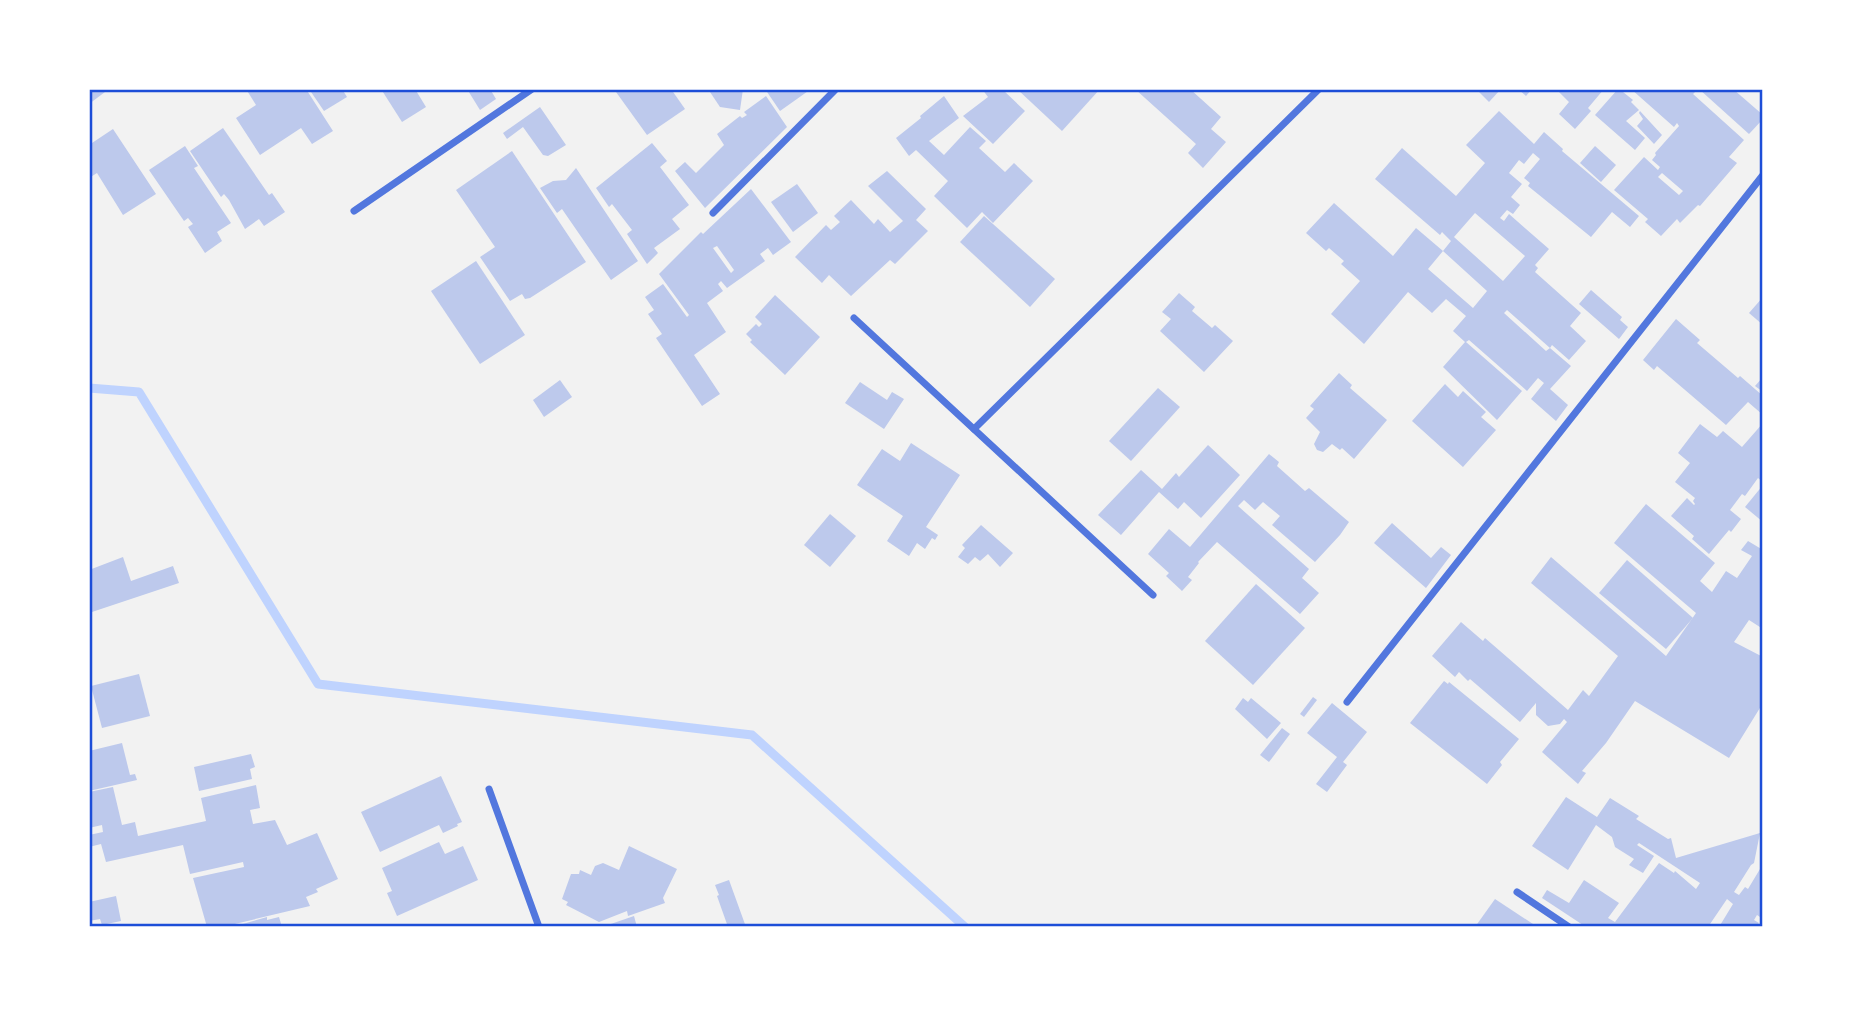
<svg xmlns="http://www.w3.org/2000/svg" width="1852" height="1016" font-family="'Public Sans',sans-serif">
<rect width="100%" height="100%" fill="#f2f2f2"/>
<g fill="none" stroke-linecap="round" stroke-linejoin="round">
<polyline stroke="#bfd3fe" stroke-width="9" points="89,388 139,392 318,684 752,735 965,927"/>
</g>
<g fill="#bdc9ec" fill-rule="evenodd">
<polygon points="89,89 109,89 89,104"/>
<polygon points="246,89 306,89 333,131 312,144 301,128 260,155 236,118 256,105"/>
<polygon points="309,89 342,89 347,97 324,111"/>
<polygon points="381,89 415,89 426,107 402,122"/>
<polygon points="467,89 490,89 496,99 480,110"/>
<polygon points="620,89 671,89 685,109 647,135 616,92"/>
<polygon points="708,89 743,89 740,110 720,107"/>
<polygon points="765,89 811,89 780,111"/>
<polygon points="982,89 1002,89 1025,111 993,144 963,116 988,97"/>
<polygon points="1017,89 1100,89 1062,131"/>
<polygon points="1135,89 1190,89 1221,117 1211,129 1226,142 1203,168 1188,153 1196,144"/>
<polygon points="1476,89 1501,89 1489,102"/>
<polygon points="1518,89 1532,89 1526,96"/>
<polygon points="1556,89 1604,89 1588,108 1591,111 1575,129 1559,114 1569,102"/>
<polygon points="1618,89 1625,89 1623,92 1633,100 1631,102 1639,110 1626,121 1645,138 1635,150 1595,115"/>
<path d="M1631,89H1698L1693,94L1744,140L1729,157L1737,163L1700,206L1698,205L1680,223L1677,219L1661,236L1645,222L1648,219L1614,190L1644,157L1658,170L1660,167L1652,160L1656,155L1655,153L1679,126L1677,123L1674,127ZM1662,173L1683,191L1679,195L1658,177Z"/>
<polygon points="1699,89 1733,89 1763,115 1763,119 1749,134"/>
<polygon points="766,96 787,127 705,208 675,171 685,162 696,173 724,145 717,134 740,116 742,118 747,115 744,112"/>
<polygon points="944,96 959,118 929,141 944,155 970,127 986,141 979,148 1005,172 1014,163 1033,181 993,223 982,212 967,228 934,196 948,181 916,150 909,156 896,138 921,118 920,116"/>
<polygon points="540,107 566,145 548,156 543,155 523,127 507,139 503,133"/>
<path d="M1499,111L1534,144L1544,132L1563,149L1562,151L1639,216L1630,227L1612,212L1591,237L1528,186L1530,183L1524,178L1540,159L1533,153L1524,164L1519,160L1509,173L1522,184L1511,197L1520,205L1513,214L1507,210L1500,218L1504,221L1509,214L1549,249L1535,265L1538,268L1535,272L1581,313L1570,326L1586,341L1569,360L1552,345L1550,348L1507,310L1504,313L1546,351L1550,348L1571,366L1550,389L1568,405L1556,421L1531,399L1544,383L1538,378L1527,391L1469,340L1466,342L1522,391L1497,420L1443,367L1465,342L1453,331L1466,316L1446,299L1432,313L1408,292L1364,344L1331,314L1360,281L1341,264L1344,261L1329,248L1326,251L1306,233L1334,203L1393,256L1416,228L1443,251L1451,241L1442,232L1440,235L1375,179L1402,148L1456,196L1485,163L1466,145ZM1475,213L1525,256L1503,281L1454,237ZM1443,251L1487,291L1473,308L1428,269Z"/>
<polygon points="1640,111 1662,135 1654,144 1637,126 1643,119 1639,113"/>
<polygon points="223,128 269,195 272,193 285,212 264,226 259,219 245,229 229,200 224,194 221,197 190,151"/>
<polygon points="113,129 156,194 123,215 97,173 89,178 89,145"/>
<polygon points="652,143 667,161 660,167 689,205 672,219 680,229 654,248 658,253 647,264 627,234 632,230 612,204 609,207 596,188"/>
<polygon points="185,146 198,166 194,168 231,223 217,232 222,241 205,253 188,227 193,224 188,218 184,221 149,170"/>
<polygon points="1595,146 1616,165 1601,182 1580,163"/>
<polygon points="512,151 586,262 530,298 525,299 522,294 510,301 480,257 495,247 456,190"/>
<polygon points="576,168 638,261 611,280 562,209 557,213 540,188 553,181 566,180"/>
<polygon points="887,171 926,209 916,220 928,231 895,264 890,260 851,296 829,275 822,283 795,257 826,225 831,230 840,222 834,216 851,200 874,224 878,219 890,232 903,221 868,186"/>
<polygon points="797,184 818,213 793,232 771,202"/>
<path d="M751,189L791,242L773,255L768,248L760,254L765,261L727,288L721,281L718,284L723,291L707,303L726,332L694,355L720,394L702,406L656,338L662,334L648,314L654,310L645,297L663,284L687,317L689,315L659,274L701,232L703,234ZM717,246L734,270L731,273L713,248Z"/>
<polygon points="984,216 1055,279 1030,307 960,242"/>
<polygon points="476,261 525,335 480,364 431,291"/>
<polygon points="1591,290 1622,317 1620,320 1628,327 1619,339 1579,304"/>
<polygon points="1179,293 1195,307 1192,311 1212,328 1215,325 1233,341 1204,372 1160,331 1171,319 1162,312"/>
<polygon points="775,295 820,337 785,375 750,342 752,340 746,334 756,324 759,327 762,324 755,317"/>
<polygon points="1763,297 1763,325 1749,313"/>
<polygon points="1676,319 1700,340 1697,343 1738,378 1740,376 1763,396 1763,415 1748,402 1726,425 1657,366 1654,370 1643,360"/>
<polygon points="1339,373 1352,385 1350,388 1387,420 1354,459 1342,448 1340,450 1332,444 1323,452 1317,450 1314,444 1320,432 1306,418 1314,409 1310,406"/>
<polygon points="1763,377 1763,392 1755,386"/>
<polygon points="560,380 572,397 544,417 533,400"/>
<polygon points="860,382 887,400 892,392 904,399 884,429 845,403"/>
<polygon points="1445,384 1458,397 1463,391 1486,412 1481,417 1496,430 1463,467 1412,421"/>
<polygon points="1158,388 1180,407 1131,461 1109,441"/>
<polygon points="1763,423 1763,482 1758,478 1745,496 1742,494 1730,510 1741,519 1731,532 1729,530 1709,554 1692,539 1694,536 1671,516 1687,498 1694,505 1695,504 1693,501 1695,498 1675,482 1690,463 1678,453 1700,424 1717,437 1723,431 1742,447"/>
<polygon points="911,443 960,475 926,527 938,535 935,540 932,538 925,549 917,543 909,556 887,541 903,516 857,485 882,449 900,461"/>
<polygon points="1208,445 1240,475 1201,518 1184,502 1178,509 1159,492 1121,535 1098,515 1141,470 1162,489 1176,473 1179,477"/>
<polygon points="1269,454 1279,462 1277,466 1305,491 1309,488 1349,522 1340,535 1315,562 1272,525 1280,516 1263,502 1255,510 1244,500 1238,506 1309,569 1302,578 1319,593 1300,614 1217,542 1198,562 1199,563 1188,577 1192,580 1182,591 1166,576 1169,573 1148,554 1169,529 1190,547"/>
<polygon points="1763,485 1763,522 1745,507"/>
<polygon points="1646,504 1715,563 1700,581 1712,592 1726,571 1737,578 1752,556 1741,550 1748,541 1763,550 1763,629 1749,620 1734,642 1763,657 1763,703 1729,758 1635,701 1606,743 1582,771 1586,773 1578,784 1542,752 1567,722 1564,719 1560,724 1548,726 1536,715 1536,703 1520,722 1470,679 1468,681 1459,672 1455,677 1432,656 1461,622 1483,641 1485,638 1568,710 1583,690 1589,696 1618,656 1531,583 1551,557 1666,656 1696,613 1614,543"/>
<polygon points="830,514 856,536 830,567 804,545"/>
<polygon points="1392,523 1431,558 1441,547 1451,555 1426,588 1374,543"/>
<polygon points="981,525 1013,553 1000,567 988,554 980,561 975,557 968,564 958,557 965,548 962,545"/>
<polygon points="123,557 131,581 173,566 179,583 89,613 89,570"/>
<polygon points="1627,560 1693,618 1666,649 1599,593"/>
<polygon points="1256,584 1305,628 1253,685 1205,641"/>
<polygon points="139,674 150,716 102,728 91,686"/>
<polygon points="1444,681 1448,684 1449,682 1519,739 1500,762 1502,765 1487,784 1410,723"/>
<polygon points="1313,697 1317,700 1304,717 1300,714"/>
<polygon points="1243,698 1248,702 1251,698 1281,723 1267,739 1235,709"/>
<polygon points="1332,703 1367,732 1343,762 1347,765 1327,792 1316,784 1337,757 1307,733"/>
<polygon points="1282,728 1290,734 1269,762 1260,755"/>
<polygon points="122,743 130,775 135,774 137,780 89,791 89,751"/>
<polygon points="251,754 255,767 250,769 252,779 199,791 194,767"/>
<polygon points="441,776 462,822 457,824 458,826 443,833 439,825 380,852 361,812"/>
<polygon points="256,785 260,808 250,810 253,824 275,820 287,845 317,833 338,879 316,889 318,892 306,897 310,906 222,927 207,927 193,878 244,867 243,862 190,874 183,845 106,862 101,844 89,847 89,835 103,832 102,825 89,828 89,792 113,787 122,825 135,822 138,836 206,821 201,798"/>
<polygon points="1566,797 1597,817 1610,798 1639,816 1636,819 1668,839 1671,838 1676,858 1760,833 1754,863 1751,865 1734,892 1739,895 1745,887 1748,889 1763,864 1763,919 1757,915 1754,920 1759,923 1756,927 1719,927 1733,904 1727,899 1708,927 1586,927 1542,898 1547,890 1569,903 1584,880 1619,903 1608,918 1615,922 1659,863 1674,873 1675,871 1696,889 1700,883 1639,843 1637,845 1654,856 1643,873 1629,865 1634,859 1615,847 1612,837 1596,825 1568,870 1532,846"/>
<polygon points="439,842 445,854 463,846 478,880 397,916 387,893 392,891 382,868"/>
<polygon points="629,846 677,869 663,898 665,903 628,916 627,911 599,922 566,905 568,902 562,899 571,874 579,874 580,870 591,875 595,866 603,863 619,870"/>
<polygon points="729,880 746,927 728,927 717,896 719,895 715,885"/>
<polygon points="116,896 121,921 102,925 100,919 89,921 89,902"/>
<polygon points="1495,899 1533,924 1531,927 1475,927"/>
<polygon points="634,916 637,927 605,927 605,926"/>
<polygon points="267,917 267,920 279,917 282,927 232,927"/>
</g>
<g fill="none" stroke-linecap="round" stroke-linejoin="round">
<g stroke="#5277de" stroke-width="7">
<polyline points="354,211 532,89"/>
<polyline points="713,213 836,89"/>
<polyline points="854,318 1153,595"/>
<polyline points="974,429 1319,89"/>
<polyline points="1347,702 1763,175"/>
<polyline points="489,789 539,927"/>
<polyline points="1517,892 1569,927"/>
</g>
</g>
<rect width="1852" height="1016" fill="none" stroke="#ffffff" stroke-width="182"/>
<rect x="91" y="91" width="1670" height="834" fill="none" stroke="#1d4ed8" stroke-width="2.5"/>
</svg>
